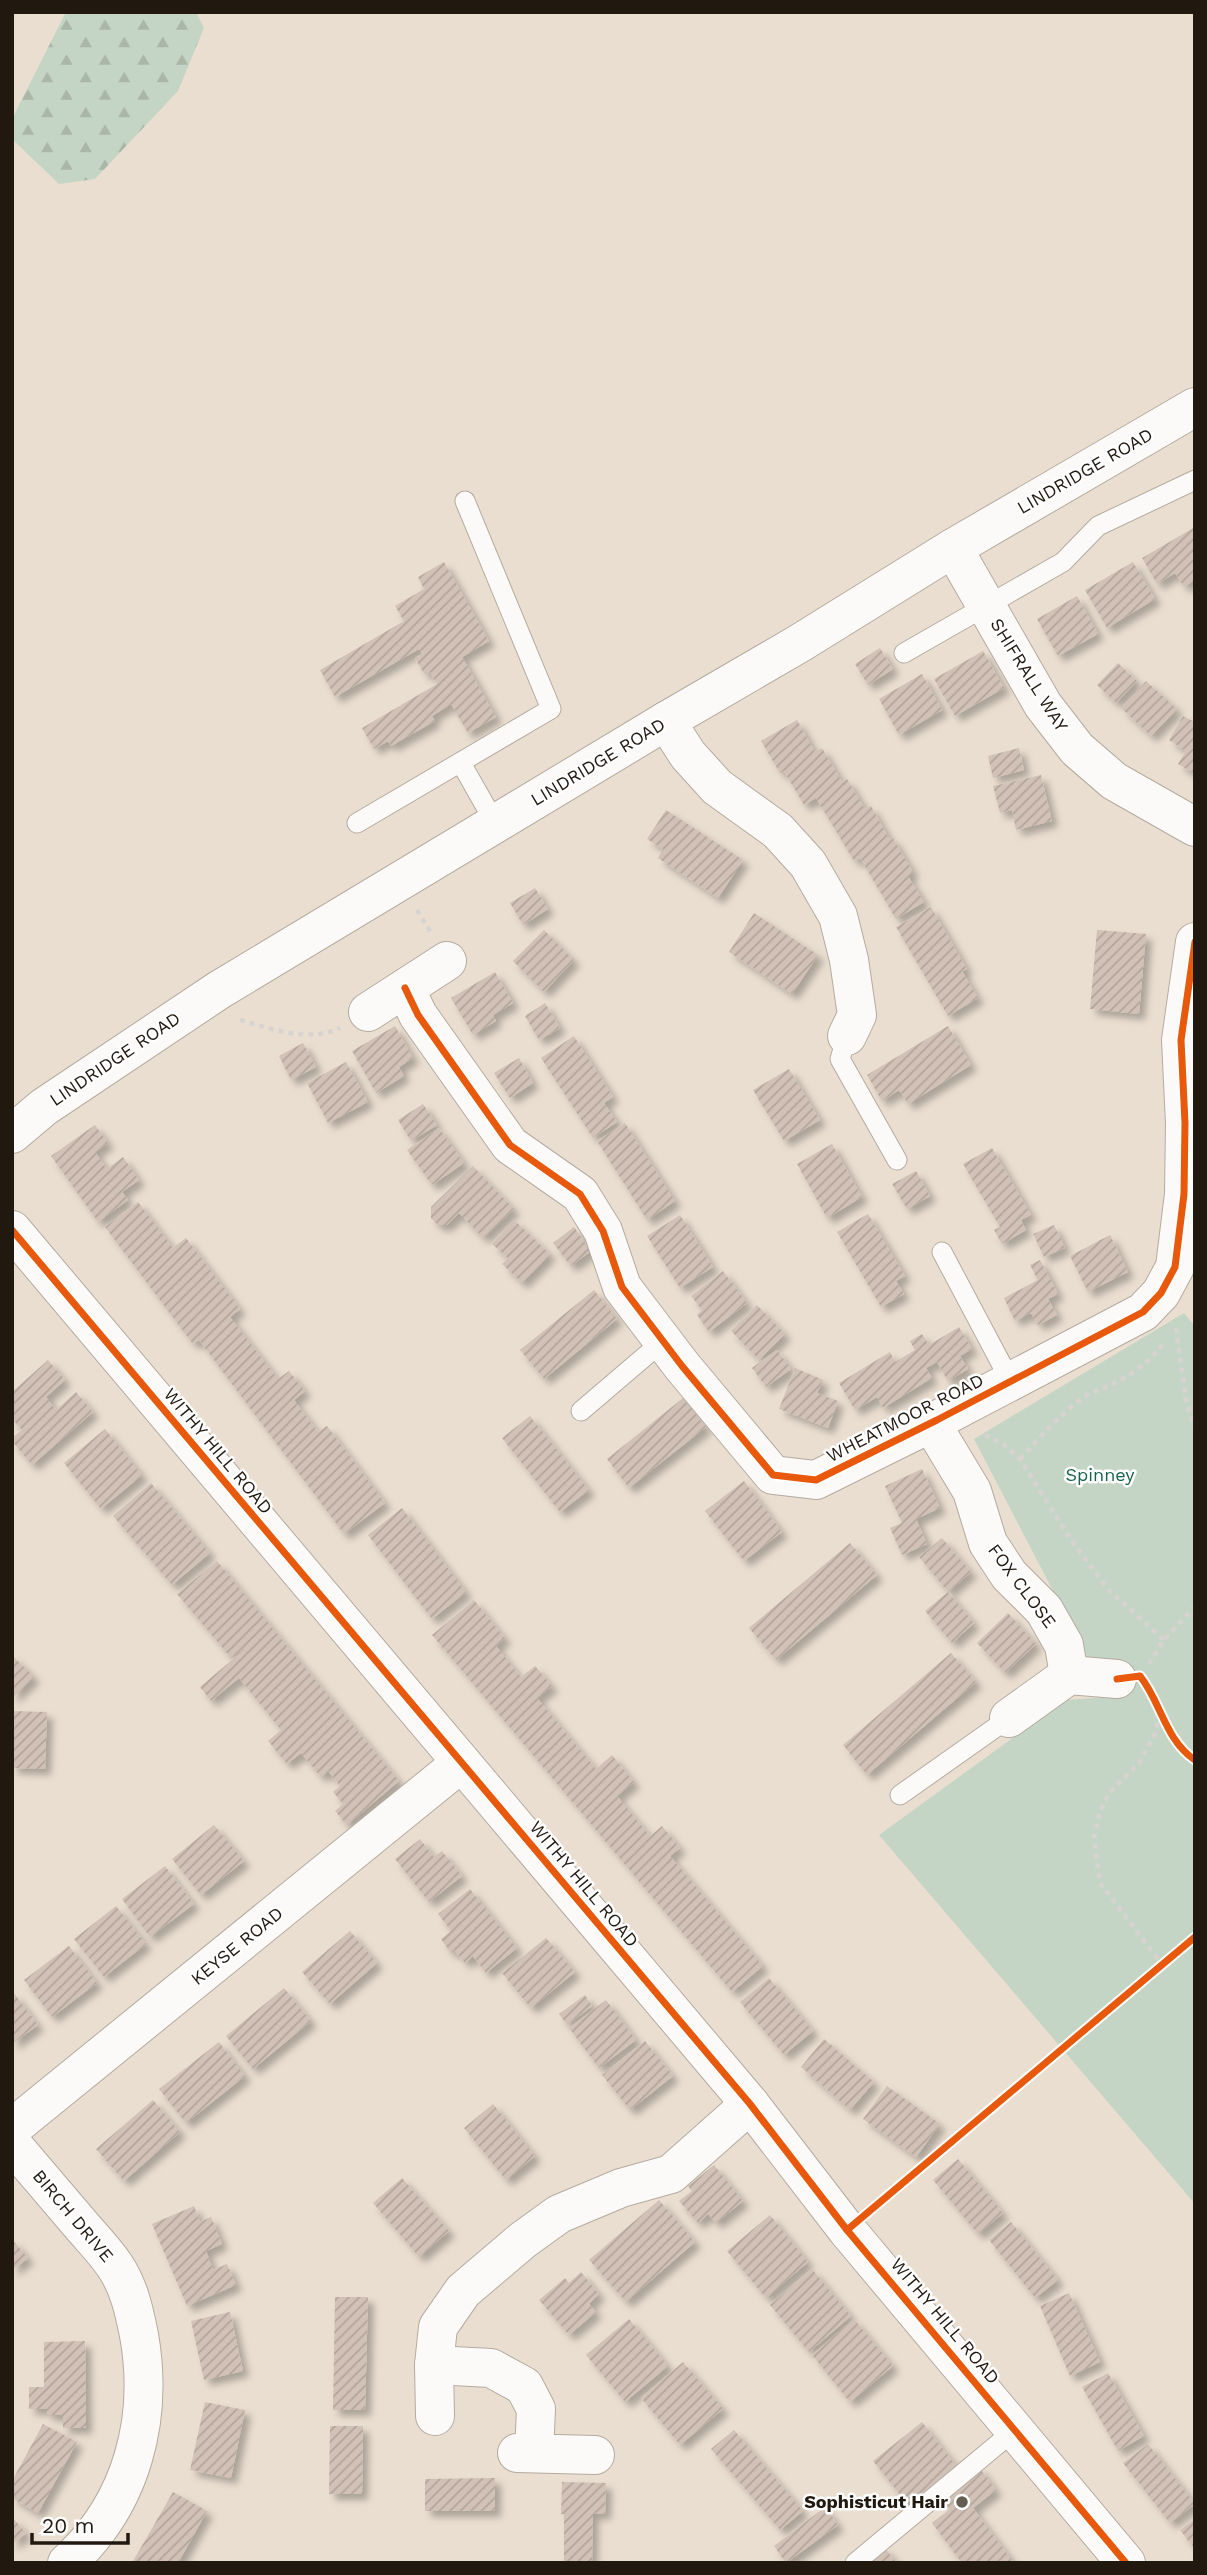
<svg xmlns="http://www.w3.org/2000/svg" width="1207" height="2575" font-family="'Work Sans',sans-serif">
<defs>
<pattern id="forest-firs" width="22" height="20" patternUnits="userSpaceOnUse" patternTransform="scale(1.75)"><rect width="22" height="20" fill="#c5d5c5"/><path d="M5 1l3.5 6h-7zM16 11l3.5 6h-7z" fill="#a9b6a8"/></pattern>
<pattern id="building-hatch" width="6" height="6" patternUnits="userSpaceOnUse" patternTransform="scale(1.75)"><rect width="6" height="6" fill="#d1c1b6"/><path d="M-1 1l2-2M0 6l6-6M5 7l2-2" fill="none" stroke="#b3a59b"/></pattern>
<filter id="shadow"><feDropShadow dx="6" dy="6" stdDeviation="3.5" flood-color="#0004"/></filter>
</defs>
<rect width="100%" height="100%" fill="#eaded0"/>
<polygon fill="url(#forest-firs)" points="66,12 196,12 204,28 178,91 95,179 59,184 12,139 12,119"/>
<polygon fill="#c5d5c5" points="1184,1313 1195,1326 1195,2204 879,1835 1065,1700 1121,1696 1089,1660 974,1439"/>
<g fill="url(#building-hatch)" filter="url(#shadow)">
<polygon points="1195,527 1195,580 1184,587 1175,573 1157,584 1142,558"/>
<polygon points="444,562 489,641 462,657 496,717 468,733 451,704 432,716 435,721 391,746 388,741 374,749 362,728 437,684 430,672 425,675 415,658 422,654 419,649 335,697 320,670 404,621 395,606 424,589 418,577"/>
<polygon points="1133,562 1155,599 1107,628 1085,590"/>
<polygon points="1077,596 1098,634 1058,656 1037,619"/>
<polygon points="880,648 893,669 868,685 855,664"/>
<polygon points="983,651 1004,688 955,716 934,679"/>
<polygon points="1118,663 1137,681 1116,703 1097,685"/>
<polygon points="922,674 942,710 899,735 879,699"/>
<polygon points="1146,681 1177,709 1151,736 1121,708"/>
<polygon points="1183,716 1195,722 1195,774 1178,764 1186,751 1169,740"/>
<polygon points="797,720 815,752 822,748 842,782 847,779 865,809 871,806 890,840 893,838 913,872 908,876 924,902 896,919 860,858 854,861 816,798 804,805 784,771 780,773 761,741"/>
<polygon points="1019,748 1024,770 993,778 988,756"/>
<polygon points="1041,775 1052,821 1016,830 1012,810 1000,813 993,786"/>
<polygon points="666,810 743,860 718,898 658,858 663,849 647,839"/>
<polygon points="535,888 548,909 523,925 510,903"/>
<polygon points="931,907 967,969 962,971 978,998 948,1016 896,927"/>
<polygon points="754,913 818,955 792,994 729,952"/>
<polygon points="544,930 574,960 544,992 513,961"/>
<polygon points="1097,930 1146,934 1139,1014 1090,1009"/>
<polygon points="495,972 513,1003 493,1015 496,1021 473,1035 451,998"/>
<polygon points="545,1003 560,1028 539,1040 525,1016"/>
<polygon points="395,1026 413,1058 399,1067 404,1076 376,1093 352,1051"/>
<polygon points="948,1026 971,1065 908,1104 899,1090 882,1101 867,1075"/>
<polygon points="574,1036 613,1097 604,1103 617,1122 593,1138 541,1058"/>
<polygon points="303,1043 316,1067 291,1080 279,1056"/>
<polygon points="519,1058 533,1083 510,1098 494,1073"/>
<polygon points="346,1062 368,1102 328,1123 307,1083"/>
<polygon points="789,1069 820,1120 784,1141 753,1090"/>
<polygon points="423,1104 437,1125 411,1141 398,1120"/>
<polygon points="625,1123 675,1201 647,1220 597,1141"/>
<polygon points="95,1125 108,1143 95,1152 107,1169 123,1157 139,1180 122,1192 128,1200 98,1222 51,1156"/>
<polygon points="439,1128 464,1163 432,1185 407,1150"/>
<polygon points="832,1144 862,1197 827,1218 797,1164"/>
<polygon points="992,1148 1031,1215 1021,1220 1026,1230 1002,1244 994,1230 1000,1227 963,1164"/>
<polygon points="473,1166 514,1209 483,1238 459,1213 447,1225 438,1225 431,1218 431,1207"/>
<polygon points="916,1171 930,1196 907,1209 892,1184"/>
<polygon points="138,1202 173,1248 186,1238 240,1309 230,1317 278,1379 289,1371 305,1391 294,1400 318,1432 327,1426 385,1503 344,1534 199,1340 193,1344 105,1227"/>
<polygon points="868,1214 905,1276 896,1281 904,1294 881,1307 837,1232"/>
<polygon points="680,1215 713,1267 680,1288 647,1236"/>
<polygon points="514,1220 550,1254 522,1283 502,1264 508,1258 492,1244"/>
<polygon points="1054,1225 1065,1248 1044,1257 1033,1234"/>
<polygon points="574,1227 591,1251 571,1266 553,1243"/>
<polygon points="1110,1235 1128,1272 1088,1292 1070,1256"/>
<polygon points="1040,1260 1058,1294 1048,1299 1057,1315 1038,1325 1031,1313 1015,1321 1004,1298 1038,1280 1030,1265"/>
<polygon points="723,1271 747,1303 709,1332 697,1315 702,1310 691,1296"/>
<polygon points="594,1290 617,1319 544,1379 520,1350"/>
<polygon points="757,1305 785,1334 759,1360 731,1331"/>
<polygon points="959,1327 972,1349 960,1356 968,1369 948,1381 937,1362 926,1368 932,1378 883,1408 877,1397 855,1410 839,1383 890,1352 895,1362 915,1350 910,1341 922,1334 929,1345"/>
<polygon points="777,1350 791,1369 766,1387 752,1368"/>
<polygon points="48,1360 65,1380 46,1397 56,1410 76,1392 93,1412 32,1465 12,1441 12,1438 22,1430 12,1419 12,1392"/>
<polygon points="795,1368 823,1380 817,1393 838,1401 828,1428 779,1409"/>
<polygon points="683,1398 706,1427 629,1488 607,1459"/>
<polygon points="530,1416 589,1490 560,1512 502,1438"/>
<polygon points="105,1429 142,1475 101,1509 64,1463"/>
<polygon points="922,1469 940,1508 916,1519 927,1544 902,1555 890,1528 902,1523 885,1486"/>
<polygon points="744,1481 782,1532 744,1561 705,1511"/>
<polygon points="151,1483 210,1553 172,1585 113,1516"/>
<polygon points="402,1508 466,1592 432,1619 368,1535"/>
<polygon points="942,1538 971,1572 948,1592 919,1557"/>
<polygon points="850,1543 877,1575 776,1660 749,1628"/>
<polygon points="217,1561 399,1781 347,1825 335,1811 343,1804 333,1792 340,1786 328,1771 321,1777 301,1753 287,1764 268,1741 281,1730 239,1678 211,1701 200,1687 252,1643 231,1658 177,1594"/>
<polygon points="948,1592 974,1623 952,1643 925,1611"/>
<polygon points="474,1600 505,1638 496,1646 521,1677 535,1666 552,1686 537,1698 596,1769 612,1755 634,1782 617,1796 650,1836 662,1826 680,1848 670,1856 763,1966 732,1992 432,1635"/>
<polygon points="1008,1613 1036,1644 1005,1673 977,1643"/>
<polygon points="951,1653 976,1682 867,1775 843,1745"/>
<polygon points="12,1655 34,1677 12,1698"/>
<polygon points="12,1711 47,1712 45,1769 12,1768"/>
<polygon points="214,1825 244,1861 201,1895 172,1859"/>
<polygon points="420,1839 434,1857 442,1851 462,1876 429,1902 395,1859"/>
<polygon points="165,1866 194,1904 150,1937 122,1899"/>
<polygon points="470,1889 517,1948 486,1973 473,1956 465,1963 454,1950 451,1953 441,1939 451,1931 438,1914"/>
<polygon points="116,1906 146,1944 104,1977 74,1939"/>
<polygon points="350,1931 377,1963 330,2004 302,1972"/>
<polygon points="546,1938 575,1972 531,2008 502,1973"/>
<polygon points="69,1946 97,1983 52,2017 24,1980"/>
<polygon points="769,1978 813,2031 784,2055 740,2002"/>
<polygon points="284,1988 311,2021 253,2069 226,2036"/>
<polygon points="14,1993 38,2025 12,2044 12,1995"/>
<polygon points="585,1995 592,2006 567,2025 559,2014"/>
<polygon points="606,2000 636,2040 599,2068 569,2028"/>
<polygon points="824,2039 874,2082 850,2110 801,2067"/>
<polygon points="645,2041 673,2076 630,2110 602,2075"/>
<polygon points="219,2042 245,2076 186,2123 159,2089"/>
<polygon points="887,2086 940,2124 916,2157 863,2119"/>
<polygon points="153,2100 180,2132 124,2181 96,2149"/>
<polygon points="493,2104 535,2156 506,2180 464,2128"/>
<polygon points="958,2159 1003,2213 978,2234 933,2180"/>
<polygon points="714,2165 743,2201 716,2223 708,2214 698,2223 679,2201 692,2191 688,2186"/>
<polygon points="402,2178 449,2231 419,2257 373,2203"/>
<polygon points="659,2200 695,2242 626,2302 589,2260"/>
<polygon points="194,2206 200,2222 211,2217 222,2244 206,2251 213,2270 227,2264 236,2285 187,2306 152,2224"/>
<polygon points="770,2215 808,2262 766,2298 727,2251"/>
<polygon points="1011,2222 1058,2280 1035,2298 989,2240"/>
<polygon points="12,2239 28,2258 12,2270"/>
<polygon points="812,2269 851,2316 809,2352 770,2305"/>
<polygon points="581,2272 599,2294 589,2304 596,2312 569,2335 539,2300 565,2278 569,2283"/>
<polygon points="1069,2293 1100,2362 1070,2376 1040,2306"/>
<polygon points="335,2297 368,2297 365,2410 333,2410"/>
<polygon points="230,2312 243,2371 204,2380 191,2321"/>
<polygon points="629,2319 668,2366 625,2402 586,2355"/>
<polygon points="854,2319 893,2366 850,2402 812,2355"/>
<polygon points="85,2341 86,2428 63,2428 63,2415 47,2415 47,2409 29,2409 29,2387 44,2387 44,2342"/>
<polygon points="683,2362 723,2409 680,2445 641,2398"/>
<polygon points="1108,2373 1144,2436 1118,2451 1082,2387"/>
<polygon points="205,2402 245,2410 231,2478 190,2470"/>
<polygon points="922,2422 957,2467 908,2505 873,2461"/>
<polygon points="43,2424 77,2442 38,2513 12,2498 12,2481"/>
<polygon points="330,2426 363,2426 362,2494 329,2494"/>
<polygon points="734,2430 803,2511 780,2530 711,2449"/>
<polygon points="1148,2444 1195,2504 1170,2523 1123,2463"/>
<polygon points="979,2467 996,2490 973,2508 1014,2563 962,2563 932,2523 950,2509 940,2497"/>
<polygon points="495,2478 495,2511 425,2511 425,2479"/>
<polygon points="562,2482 606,2483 605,2514 593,2513 592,2563 564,2563 564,2514 561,2514"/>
<polygon points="173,2492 207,2511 178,2563 132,2563"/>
<polygon points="825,2507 838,2525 786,2563 774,2546"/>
<polygon points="12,2517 26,2533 12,2544"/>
<polygon points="1195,2519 1195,2549 1180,2530"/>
<polygon points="884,2547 897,2563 865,2563"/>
</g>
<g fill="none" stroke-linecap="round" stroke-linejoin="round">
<defs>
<g id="lane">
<polyline points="904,653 1063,562 1098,526 1195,480"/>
<polyline points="461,763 495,823"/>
<polyline points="357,823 551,709 465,501"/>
<polyline points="847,1036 840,1059 897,1160"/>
<polyline points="942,1252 1011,1382"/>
<polyline points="581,1411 663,1341"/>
<polyline points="900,1795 1009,1718"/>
<polyline points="855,2563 1016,2429"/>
</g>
<g id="street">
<polyline points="953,548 1043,705 1077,749 1114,781 1195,827"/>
<polyline points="666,721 688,755 717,787 778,831 808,864 838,916 849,960 857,1015 847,1036"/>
<polyline points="405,988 418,1015 510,1145 580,1194 603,1231 622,1287 682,1366 773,1475 816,1480 937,1420 1143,1312 1161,1293 1175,1267 1184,1194 1185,1123 1181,1040 1195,942"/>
<polyline points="368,1012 447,961"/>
<polyline points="12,1134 44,1107 219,990 666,721 800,643 953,548 1195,407"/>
<polyline points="12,1230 750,2104 847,2230 1126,2563"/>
<polyline points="931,1423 972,1491 988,1543 1009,1575 1044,1610 1064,1645 1069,1675"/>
<polyline points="1009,1718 1069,1675 1117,1679"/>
<polyline points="12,2128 461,1763"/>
<path d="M12,2144C35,2171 58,2198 81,2225C92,2238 105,2251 115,2266C129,2287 134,2310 139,2335C154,2419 132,2504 67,2563"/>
<polyline points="434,2365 491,2368 524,2386 536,2409 534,2453"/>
<polyline points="435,2416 434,2365 438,2327 463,2291 523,2240 559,2214 621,2188 671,2174 750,2104"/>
<polyline points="517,2453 595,2455"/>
</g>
</defs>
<use href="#lane" stroke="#b4aba0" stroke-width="21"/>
<use href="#street" stroke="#b4aba0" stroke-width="40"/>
<g stroke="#d7d4d0" stroke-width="4.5" stroke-dasharray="5 5" stroke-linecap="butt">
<polyline points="417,910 431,933"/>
<path d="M240,1020C272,1029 307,1043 340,1028"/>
<polyline points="1176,1328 1186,1400 1195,1429"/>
<polyline points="985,1435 1002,1443 1020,1459 1071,1540 1109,1590 1164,1640"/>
<path d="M1020,1459C1040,1437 1059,1415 1083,1398C1090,1392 1100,1390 1108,1386C1129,1377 1151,1361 1164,1343"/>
<polyline points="1149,1664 1164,1640 1195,1606"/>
<polyline points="1158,1703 1156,1732 1139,1763 1110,1792 1100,1811 1094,1837 1100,1883 1161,1963"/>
</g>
<use href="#lane" stroke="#fcfaf8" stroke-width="19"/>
<use href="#street" stroke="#fcfaf8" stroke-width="38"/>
<defs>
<g id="cycleway">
<polyline points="405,988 418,1015 510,1145 580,1194 603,1231 622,1287 682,1366 773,1475 816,1480 937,1420 1143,1312 1161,1293 1175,1267 1184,1194 1185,1123 1181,1040 1195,942"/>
<polyline points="12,1230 750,2104 847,2230 1126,2563"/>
<path d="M1117,1679L1140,1676C1161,1702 1165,1740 1195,1760"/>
<polyline points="847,2230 1195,1937"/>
</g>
</defs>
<use href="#cycleway" stroke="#fff" stroke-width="11"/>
<use href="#cycleway" stroke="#e8590c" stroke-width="7"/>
</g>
<circle fill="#675e53" stroke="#fff" stroke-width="2.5" cx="962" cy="2502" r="7"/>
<g text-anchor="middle" stroke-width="5" stroke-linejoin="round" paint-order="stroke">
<g font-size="18" fill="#211910" stroke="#fff">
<text transform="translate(1085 471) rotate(-30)" y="6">LINDRIDGE ROAD</text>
<text transform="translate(1029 675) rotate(58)" y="6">SHIFRALL WAY</text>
<text transform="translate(598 762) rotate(-31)" y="6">LINDRIDGE ROAD</text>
<text transform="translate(115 1059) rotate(-34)" y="6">LINDRIDGE ROAD</text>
<text transform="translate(905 1418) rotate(-27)" y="6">WHEATMOOR ROAD</text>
<text transform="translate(218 1451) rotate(50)" y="6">WITHY HILL ROAD</text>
<text transform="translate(1022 1586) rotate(53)" y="6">FOX CLOSE</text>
<text transform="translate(584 1884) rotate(50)" y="6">WITHY HILL ROAD</text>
<text transform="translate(237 1946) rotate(-39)" y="6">KEYSE ROAD</text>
<text transform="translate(73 2216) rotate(50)" y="6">BIRCH DRIVE</text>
<text transform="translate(945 2321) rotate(50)" y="6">WITHY HILL ROAD</text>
</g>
<g font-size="18" fill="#176449" stroke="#fff">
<text x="1100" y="1481">Spinney</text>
</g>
<g font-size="18" font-weight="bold" fill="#211910" stroke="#fff" text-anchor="end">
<text x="948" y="2508">Sophisticut Hair</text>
</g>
</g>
<rect width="1207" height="2575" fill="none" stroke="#211910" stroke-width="28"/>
<path d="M32 2533v10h96v-10" fill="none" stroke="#211910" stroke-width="3.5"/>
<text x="42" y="2533" font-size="21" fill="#211910" stroke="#ffffff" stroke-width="5" paint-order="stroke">20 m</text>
</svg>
